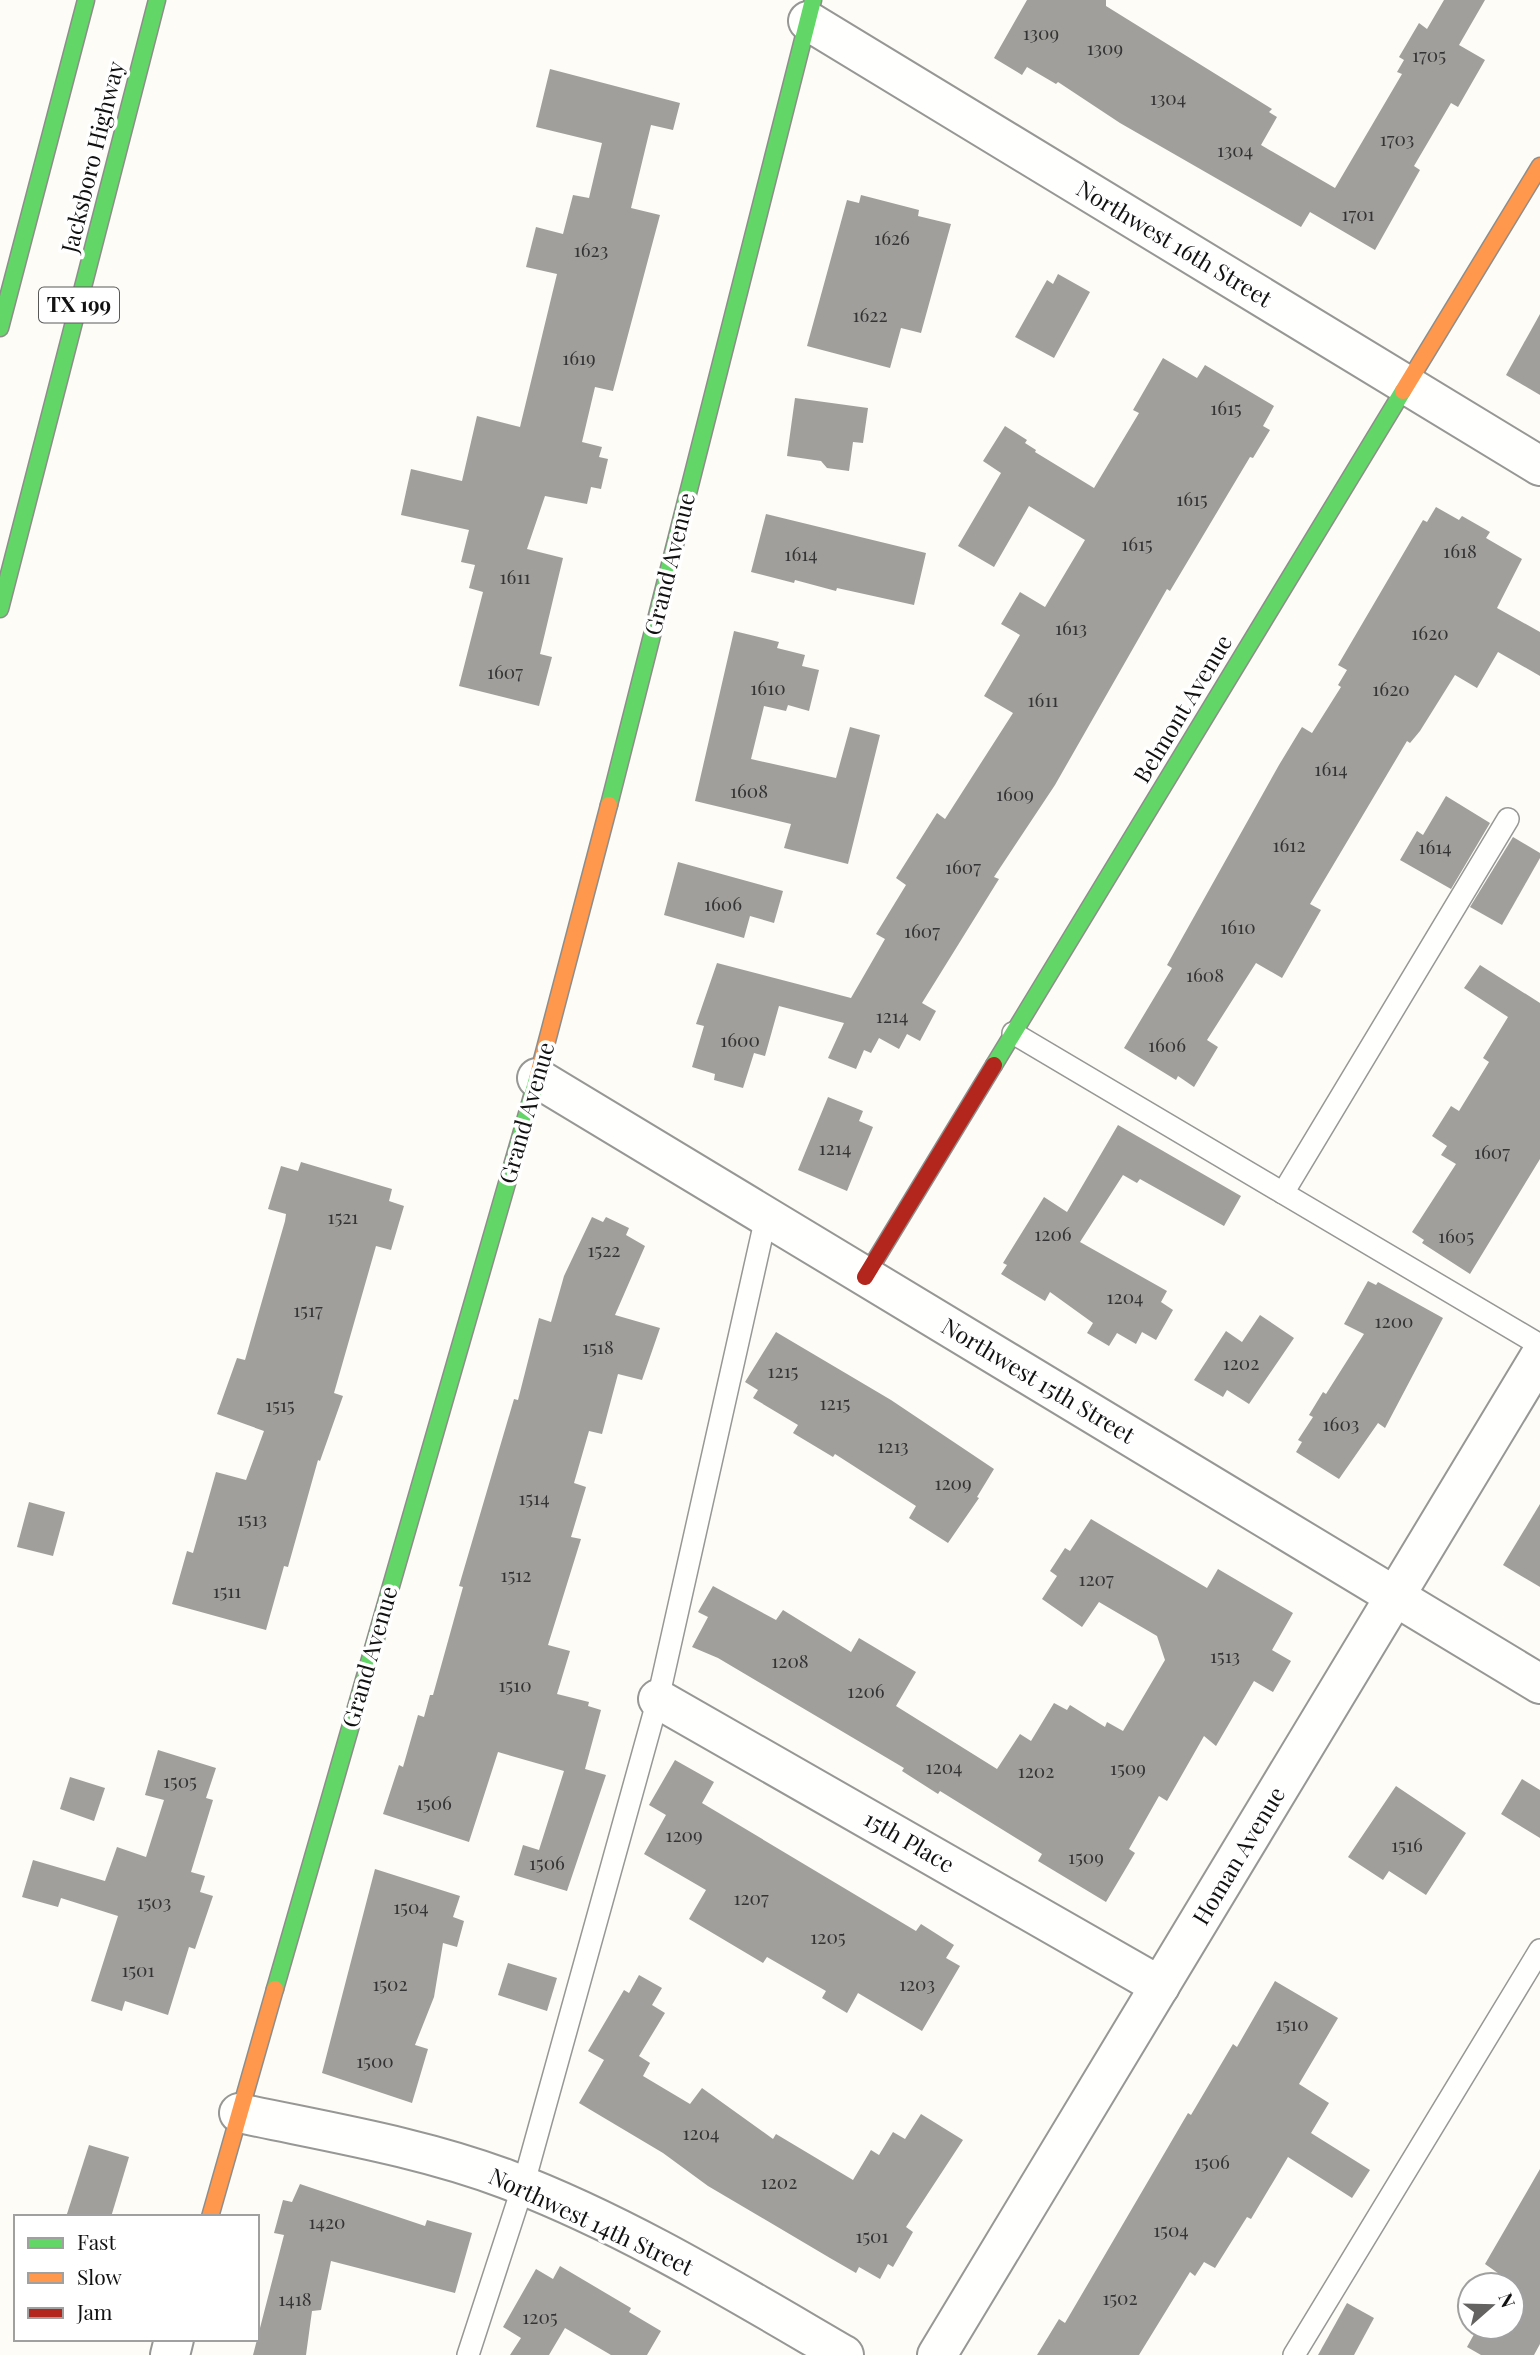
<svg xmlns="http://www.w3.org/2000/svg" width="1540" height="2355" font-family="'Playfair Display',serif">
<rect width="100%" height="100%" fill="#fdfcf7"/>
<g fill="#a19f9c">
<polygon points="1027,0 1106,0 1106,6 1272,109 1269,112 1277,117 1261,145 1335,188 1402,74 1397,72 1404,60 1399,57 1419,23 1427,29 1444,0 1485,0 1459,45 1485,60 1458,107 1451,103 1414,166 1420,170 1375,250 1310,212 1301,227 1120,123 1058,82 1056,84 1027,67 1022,75 994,58"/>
<polygon points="550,69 680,103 673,130 651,125 631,208 660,215 613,391 595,387 582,442 602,447 599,457 608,459 601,489 591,487 587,504 545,496 527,549 563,558 540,654 552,657 539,706 459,686 483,592 469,588 475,565 461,562 469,530 401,515 411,469 462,481 477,416 520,427 557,274 526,267 536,227 563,234 573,195 589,198 602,143 536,127"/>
<polygon points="861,195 919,210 918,216 951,224 921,333 901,328 890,368 807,346 847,200 859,203"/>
<polygon points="1058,274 1090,292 1054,358 1015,337 1047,280 1053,284"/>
<polygon points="1540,314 1540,395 1506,375"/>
<polygon points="1163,358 1197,378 1205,365 1274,406 1263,426 1270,430 1253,458 1250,457 1170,591 1167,589 1055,785 994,877 999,879 922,1003 936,1011 920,1041 907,1034 899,1049 879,1038 871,1053 864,1050 856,1069 828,1058 844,1023 779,1006 765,1056 754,1053 743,1088 714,1080 715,1074 692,1067 704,1026 696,1024 717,963 851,998 885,939 876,934 906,885 896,878 937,813 945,819 1013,713 984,696 1020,635 1001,624 1020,592 1045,607 1085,540 1029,506 994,567 958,546 1001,473 983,461 1005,426 1027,440 1025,443 1036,450 1035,452 1094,488 1139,413 1133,410"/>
<polygon points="795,398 868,408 863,443 853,442 849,471 827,468 821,461 787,456"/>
<polygon points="1436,507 1459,520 1462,516 1490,532 1486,538 1522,559 1497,608 1540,632 1540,676 1498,652 1477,688 1455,675 1420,731 1410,743 1407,741 1310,904 1321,910 1282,978 1256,963 1207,1040 1218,1047 1194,1087 1178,1076 1176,1080 1124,1048 1172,968 1167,965 1279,765 1302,727 1312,733 1341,687 1338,685 1347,670 1338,665 1423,520 1427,522"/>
<polygon points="766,514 926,553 914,605 837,588 836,591 795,580 794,583 751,572"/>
<polygon points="734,631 779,642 777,648 805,655 802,666 819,670 809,711 788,705 786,711 764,706 751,759 836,778 850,727 880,735 848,864 784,848 791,824 695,801"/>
<polygon points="1446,796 1490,823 1451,889 1400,860 1417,831 1423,835"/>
<polygon points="1513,837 1540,853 1540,858 1502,925 1470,907"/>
<polygon points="678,862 783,891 774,923 750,916 744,938 664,915"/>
<polygon points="1480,965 1540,1003 1540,1159 1470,1274 1422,1243 1424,1240 1412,1232 1456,1164 1441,1155 1447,1146 1432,1136 1451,1106 1459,1111 1489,1062 1483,1058 1508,1017 1464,988"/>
<polygon points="828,1097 863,1111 859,1121 873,1127 847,1191 798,1170"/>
<polygon points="1118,1125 1241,1196 1224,1226 1140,1179 1137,1183 1123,1175 1080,1242 1167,1291 1161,1302 1173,1310 1156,1340 1142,1332 1136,1344 1117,1333 1109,1346 1087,1333 1093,1323 1050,1292 1045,1301 1001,1274 1007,1265 1003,1263 1044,1197 1067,1212"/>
<polygon points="301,1162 392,1189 389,1201 404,1206 391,1250 376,1246 334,1393 343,1396 320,1461 318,1460 288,1567 284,1566 266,1630 172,1604 187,1551 193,1553 216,1472 246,1480 264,1431 217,1414 237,1358 245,1360 285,1221 286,1214 268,1209 281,1166 298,1171"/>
<polygon points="592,1217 603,1222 606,1217 629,1228 626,1235 645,1246 615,1315 660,1328 642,1380 618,1374 602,1434 589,1431 574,1483 586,1487 571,1537 581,1539 548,1645 570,1651 557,1694 589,1702 588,1706 601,1710 585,1769 606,1775 567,1891 514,1875 523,1845 539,1850 564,1771 498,1752 469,1842 383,1814 399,1765 403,1767 418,1715 424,1717 430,1695 433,1695 463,1587 459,1586 514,1399 518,1400 539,1318 551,1322 564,1276"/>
<polygon points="1368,1281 1376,1285 1378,1282 1443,1318 1385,1428 1378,1423 1339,1479 1296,1452 1302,1442 1298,1440 1313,1417 1309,1415 1323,1392 1326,1394 1364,1334 1344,1324"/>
<polygon points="1260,1315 1294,1338 1249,1404 1227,1390 1223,1397 1194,1380 1226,1331 1242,1342"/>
<polygon points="776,1332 891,1400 994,1469 977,1497 979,1498 948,1543 909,1518 916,1506 835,1454 833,1457 793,1433 798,1425 753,1398 758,1390 745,1382"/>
<polygon points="29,1502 65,1512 53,1556 17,1547"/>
<polygon points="1540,1504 1540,1587 1503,1565"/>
<polygon points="1091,1519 1207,1588 1218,1569 1293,1613 1272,1650 1291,1661 1273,1692 1254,1681 1216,1746 1204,1736 1167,1801 1159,1796 1129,1849 1135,1853 1106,1902 1038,1861 1042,1854 940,1791 938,1794 902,1771 904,1768 718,1658 692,1647 708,1617 698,1612 713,1586 776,1620 783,1610 851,1652 859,1638 916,1672 896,1706 997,1769 1020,1734 1031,1741 1054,1703 1067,1710 1070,1705 1105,1727 1107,1722 1123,1731 1165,1660 1157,1636 1099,1602 1082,1627 1042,1599 1057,1576 1050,1571 1065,1548 1070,1551"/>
<polygon points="158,1750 216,1768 206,1798 213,1800 191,1872 205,1876 200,1892 213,1896 195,1949 189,1947 168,2015 125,2001 122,2011 91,2001 118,1916 61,1898 58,1907 22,1897 33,1860 105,1881 117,1847 146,1857 164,1800 145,1795"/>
<polygon points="675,1760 714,1782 702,1803 916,1931 921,1924 954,1945 946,1958 960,1966 922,2031 858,1993 847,2013 822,1998 826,1991 767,1957 763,1963 689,1919 706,1890 644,1854 666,1815 649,1805"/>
<polygon points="70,1777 105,1788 94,1821 60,1809"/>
<polygon points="1522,1779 1540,1790 1540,1838 1501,1814"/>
<polygon points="1396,1786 1466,1833 1426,1895 1389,1871 1383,1880 1348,1857"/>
<polygon points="375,1869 460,1896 453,1917 464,1921 457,1947 443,1943 434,1997 415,2045 428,2049 412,2103 322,2073"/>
<polygon points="508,1963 557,1978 547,2011 498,1995"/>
<polygon points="639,1975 662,1988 652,2005 665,2013 639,2056 650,2063 643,2076 690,2104 702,2088 773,2139 776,2134 853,2180 871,2150 879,2155 893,2132 905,2139 921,2114 963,2140 906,2227 913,2232 893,2267 888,2264 880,2279 859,2267 856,2273 830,2258 708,2186 663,2153 579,2103 604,2060 588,2051 624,1990 629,1993"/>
<polygon points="1275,1981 1338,2018 1299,2084 1329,2103 1311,2133 1370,2170 1352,2198 1288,2157 1251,2219 1247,2217 1215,2268 1204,2262 1195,2276 1190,2272 1139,2355 1037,2355 1059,2319 1065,2323 1188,2113 1191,2115 1233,2044 1237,2047"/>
<polygon points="89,2145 129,2157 111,2217 66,2217"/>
<polygon points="1540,2169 1540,2344 1534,2355 1481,2355 1467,2347 1478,2327 1512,2327 1512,2283 1485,2264"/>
<polygon points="300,2184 425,2226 427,2220 472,2233 455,2293 331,2261 321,2310 312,2311 306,2355 253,2355 284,2235 274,2233 283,2200 292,2202"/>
<polygon points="560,2266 631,2308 629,2312 661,2331 647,2355 611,2355 565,2328 549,2355 510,2355 521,2338 503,2327 536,2269 553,2279"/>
<polygon points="1347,2303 1374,2318 1354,2355 1318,2355"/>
</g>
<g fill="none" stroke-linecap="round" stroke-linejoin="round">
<defs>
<g id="lane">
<polyline points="1508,819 1283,1193 1540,1345"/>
<polyline points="1013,1033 1283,1193"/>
<polyline points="468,2355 523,2186 658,1699 766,1217"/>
<polyline points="1294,2355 1540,1950"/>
</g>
<g id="street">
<polyline points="808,21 1540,466"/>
<polyline points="537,1078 1540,1684"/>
<polyline points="658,1699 1160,1986"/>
<path d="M239,2113C328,2132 421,2147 506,2179C625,2224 734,2291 844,2355"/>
<polyline points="170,2355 174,2339"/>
<polyline points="937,2355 1540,1356"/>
</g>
<g id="fast">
<polyline points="0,328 86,0"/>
<polyline points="0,609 157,0"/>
<polyline points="609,805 813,0"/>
<polyline points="994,1065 1403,391"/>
<polyline points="275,1989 537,1079"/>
</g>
<g id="slow">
<polyline points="1403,391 1540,166"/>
<polyline points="537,1079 609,805"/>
<polyline points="210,2217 275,1989"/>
</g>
<polyline id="jam" points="865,1277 994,1065"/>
</defs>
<use href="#lane" stroke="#979795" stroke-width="24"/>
<use href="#street" stroke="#979795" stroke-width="42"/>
<use href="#fast" stroke="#8e8d8b" stroke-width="19"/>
<use href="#slow" stroke="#8e8d8b" stroke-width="19"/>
<use href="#jam" stroke="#8e8d8b" stroke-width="19"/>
<use href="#lane" stroke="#fffffe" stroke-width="21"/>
<use href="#street" stroke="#fffffe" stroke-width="38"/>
<use href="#fast" stroke="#63d668" stroke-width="16"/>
<use href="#slow" stroke="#ff974d" stroke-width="16"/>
<use href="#jam" stroke="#b3261e" stroke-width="16"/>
</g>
<g text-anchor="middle" stroke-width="7" stroke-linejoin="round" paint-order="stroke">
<g font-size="19" fill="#353434">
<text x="1041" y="40">1309</text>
<text x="1105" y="55">1309</text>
<text x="1429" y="62">1705</text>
<text x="1168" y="105">1304</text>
<text x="1397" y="146">1703</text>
<text x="1235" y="157">1304</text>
<text x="1358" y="221">1701</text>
<text x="892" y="245">1626</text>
<text x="591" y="257">1623</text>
<text x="870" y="322">1622</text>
<text x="579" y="365">1619</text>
<text x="1226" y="415">1615</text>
<text x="1192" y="506">1615</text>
<text x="1137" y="551">1615</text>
<text x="1460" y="558">1618</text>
<text x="801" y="561">1614</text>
<text x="515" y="584">1611</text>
<text x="1071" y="635">1613</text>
<text x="1430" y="640">1620</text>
<text x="505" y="679">1607</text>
<text x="768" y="695">1610</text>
<text x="1391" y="696">1620</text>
<text x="1043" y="707">1611</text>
<text x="1331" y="776">1614</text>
<text x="749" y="798">1608</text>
<text x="1015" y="801">1609</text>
<text x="1289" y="852">1612</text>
<text x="1435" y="854">1614</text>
<text x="963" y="874">1607</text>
<text x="723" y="911">1606</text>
<text x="1238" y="934">1610</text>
<text x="922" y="938">1607</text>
<text x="1205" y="982">1608</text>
<text x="892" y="1023">1214</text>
<text x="740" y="1047">1600</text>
<text x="1167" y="1052">1606</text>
<text x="835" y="1155">1214</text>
<text x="1492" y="1159">1607</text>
<text x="343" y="1224">1521</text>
<text x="1053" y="1241">1206</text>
<text x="1456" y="1243">1605</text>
<text x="604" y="1257">1522</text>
<text x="1125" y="1304">1204</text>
<text x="308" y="1317">1517</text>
<text x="1394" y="1328">1200</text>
<text x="598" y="1354">1518</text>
<text x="1241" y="1370">1202</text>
<text x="783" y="1378">1215</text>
<text x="835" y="1410">1215</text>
<text x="280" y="1412">1515</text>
<text x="1341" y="1431">1603</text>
<text x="893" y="1453">1213</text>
<text x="953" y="1490">1209</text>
<text x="534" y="1505">1514</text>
<text x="252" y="1526">1513</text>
<text x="516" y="1582">1512</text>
<text x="1096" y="1586">1207</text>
<text x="227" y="1598">1511</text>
<text x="1225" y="1663">1513</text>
<text x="790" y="1668">1208</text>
<text x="515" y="1692">1510</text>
<text x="866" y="1698">1206</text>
<text x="944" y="1774">1204</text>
<text x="1128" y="1775">1509</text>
<text x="1036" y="1778">1202</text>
<text x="180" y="1788">1505</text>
<text x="434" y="1810">1506</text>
<text x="684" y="1842">1209</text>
<text x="1407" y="1852">1516</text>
<text x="1086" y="1864">1509</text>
<text x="547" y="1870">1506</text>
<text x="751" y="1905">1207</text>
<text x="154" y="1909">1503</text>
<text x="411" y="1914">1504</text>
<text x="828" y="1944">1205</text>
<text x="138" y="1977">1501</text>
<text x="390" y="1991">1502</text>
<text x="917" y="1991">1203</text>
<text x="1292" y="2031">1510</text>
<text x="375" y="2068">1500</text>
<text x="701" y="2140">1204</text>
<text x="1212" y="2169">1506</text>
<text x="779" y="2189">1202</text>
<text x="327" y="2229">1420</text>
<text x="1171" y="2237">1504</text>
<text x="872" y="2243">1501</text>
<text x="1120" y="2305">1502</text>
<text x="295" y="2306">1418</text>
<text x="540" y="2324">1205</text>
</g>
<rect fill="#fff" stroke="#585858" stroke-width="2" x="39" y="287.5" width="80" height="35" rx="5"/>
<g font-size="21" font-weight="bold" fill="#111">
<text x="79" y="312">TX 199</text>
</g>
<g font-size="23" fill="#111" stroke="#fff">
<text transform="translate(93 157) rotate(-76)" y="8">Jacksboro Highway</text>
<text transform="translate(1174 244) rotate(31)" y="8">Northwest 16th Street</text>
<text transform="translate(670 564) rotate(-76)" y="8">Grand Avenue</text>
<text transform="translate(1183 709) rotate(-59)" y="8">Belmont Avenue</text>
<text transform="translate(527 1113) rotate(-74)" y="8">Grand Avenue</text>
<text transform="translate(1038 1381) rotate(31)" y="8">Northwest 15th Street</text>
<text transform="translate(370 1657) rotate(-74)" y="8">Grand Avenue</text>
<text transform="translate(909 1842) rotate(30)" y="8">15th Place</text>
<text transform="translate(1239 1856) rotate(-59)" y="8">Homan Avenue</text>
<text transform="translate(591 2222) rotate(25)" y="8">Northwest 14th Street</text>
</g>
</g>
<rect x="14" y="2215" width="245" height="126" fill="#ffffff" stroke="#a0a0a0" stroke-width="2"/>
<rect x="28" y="2238" width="35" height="10" fill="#63d668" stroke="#a0a0a0" stroke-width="2"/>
<text x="77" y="2250" font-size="21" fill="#111111">Fast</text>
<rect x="28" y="2273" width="35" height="10" fill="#ff974d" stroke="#a0a0a0" stroke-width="2"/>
<text x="77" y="2285" font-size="21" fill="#111111">Slow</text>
<rect x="28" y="2308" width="35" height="10" fill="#b3261e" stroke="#a0a0a0" stroke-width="2"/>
<text x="77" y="2320" font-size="21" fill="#111111">Jam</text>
<g transform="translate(1491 2306) rotate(70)"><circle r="33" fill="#ffffff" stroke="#a0a0a0" stroke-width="2"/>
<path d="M0-5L12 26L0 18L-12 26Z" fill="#646362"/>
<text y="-10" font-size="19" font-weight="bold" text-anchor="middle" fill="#111111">N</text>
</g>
</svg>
